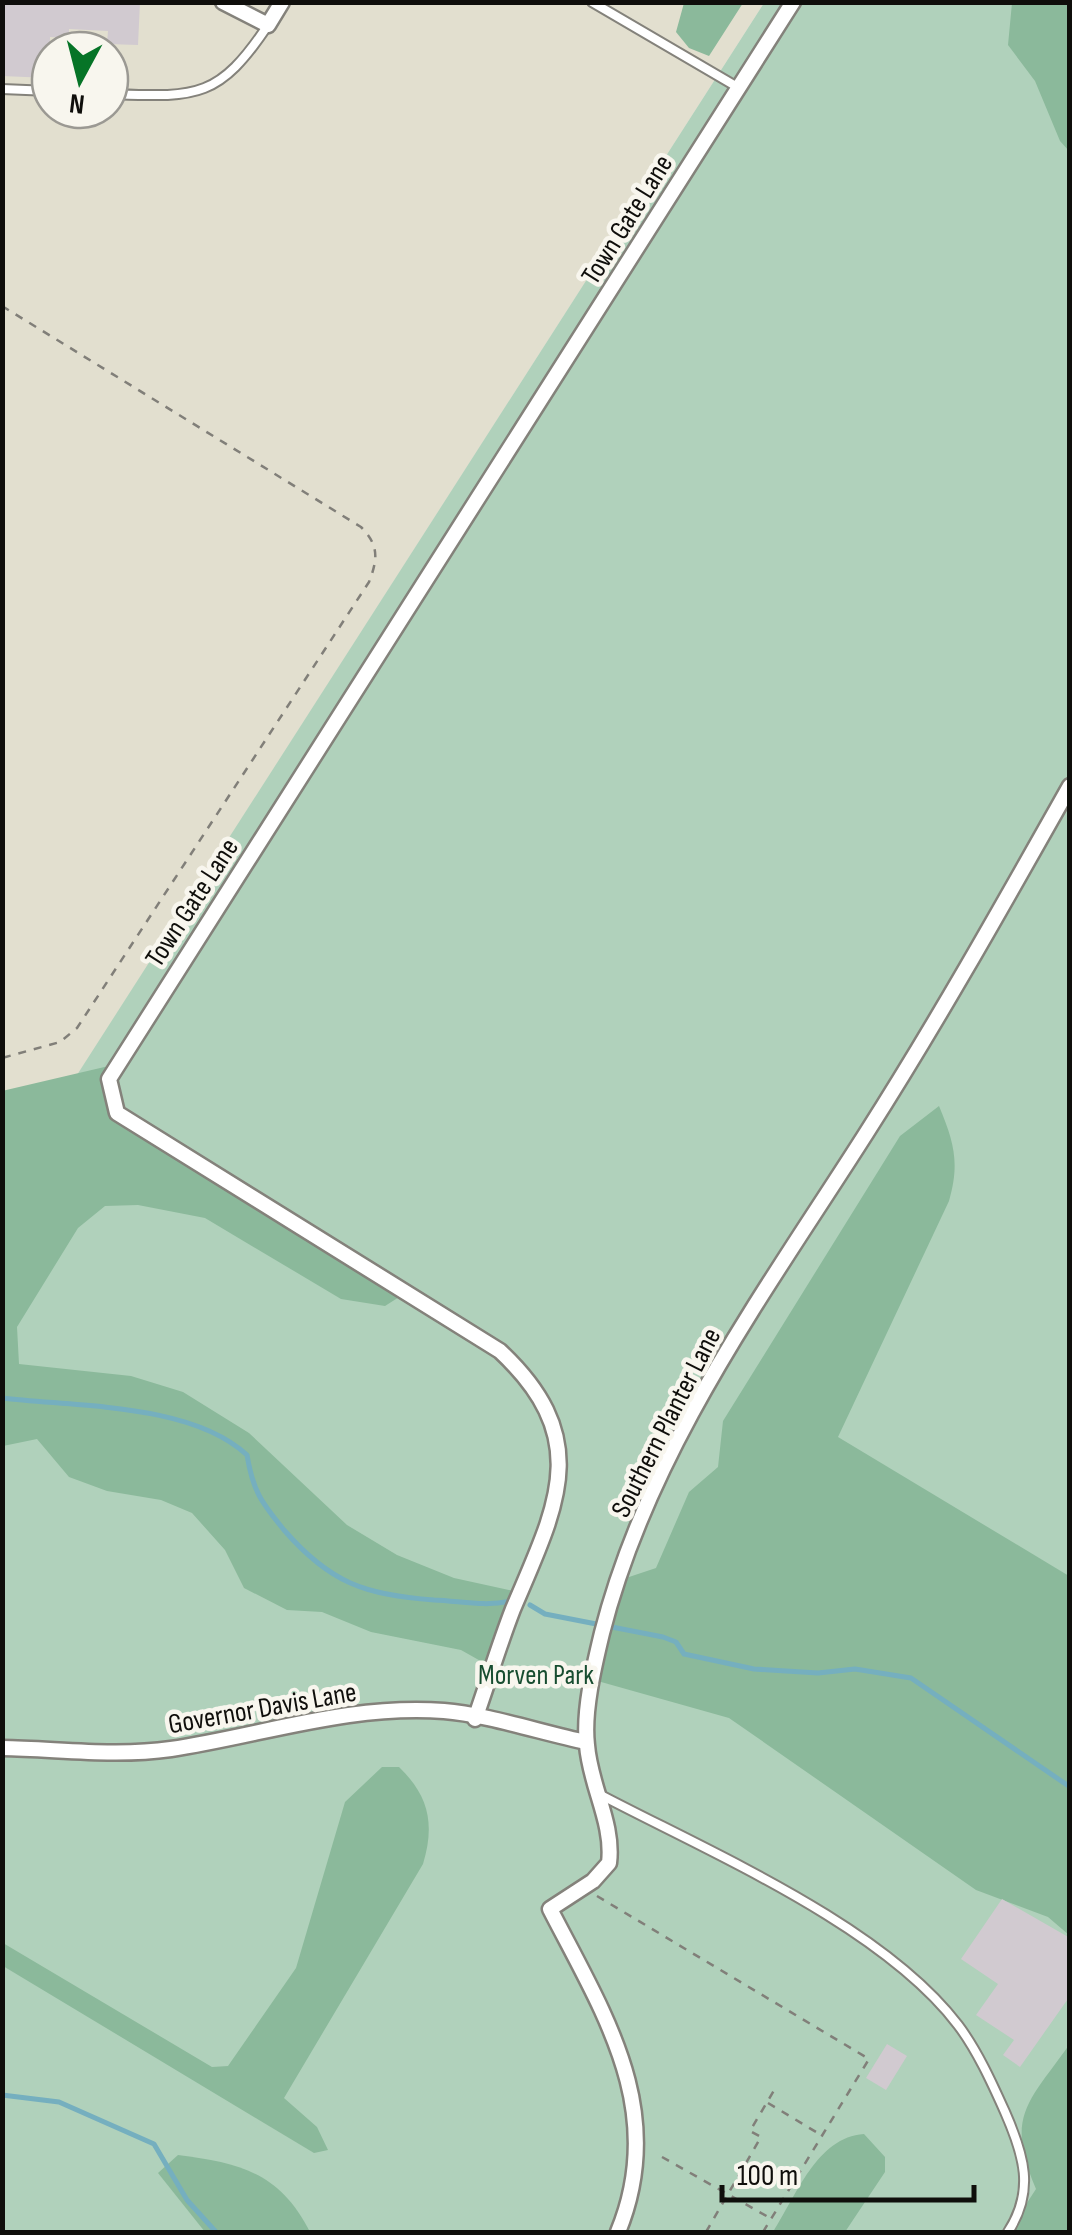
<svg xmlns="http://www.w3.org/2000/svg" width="1072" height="2235" font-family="'Sofia Sans Condensed',sans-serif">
<rect width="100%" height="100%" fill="#ebe9e0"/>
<path fill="#e2dfcf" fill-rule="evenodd" d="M3,3H764L59,1104L3,1115ZM50,50H110V110H50Z"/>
<polygon fill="#b0d1bb" points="764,3 1069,3 1069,2232 3,2232 2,1115 59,1103"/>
<g fill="#8bb99b">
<polygon points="684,3 684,2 743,3 709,56 689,48 676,32"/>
<polygon points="1012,3 1069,3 1069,151 1060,141 1035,81 1008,45"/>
<polygon points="113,1065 117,1113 407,1292 385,1306 341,1299 205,1218 138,1205 105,1206 78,1228 17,1327 19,1364 131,1376 183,1392 249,1433 347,1525 397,1555 454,1578 527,1594 493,1668 461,1650 371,1632 322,1612 287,1610 244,1588 225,1550 192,1513 161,1500 107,1491 69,1477 37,1439 3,1446 2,1091"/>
<path d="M939,1106C954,1142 960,1163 949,1201L838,1437L1069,1576V1935L1048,1917L976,1890L729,1718L594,1680L620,1580L656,1568L689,1492L718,1467L723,1421L900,1136Z"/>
<path d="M382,1767H399C429,1796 435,1824 423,1864L284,2098L317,2127L328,2150L314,2153L3,1966V1943L212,2067L228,2066L296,1968L345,1802Z"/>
<path d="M1069,2045V2232H1008L1036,2189C1005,2116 1028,2103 1069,2045Z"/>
<path d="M864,2134L885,2157V2172L845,2232H773C796,2196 817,2137 864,2134Z"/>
<path d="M178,2155C241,2163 280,2173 310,2232H205L158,2173Z"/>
</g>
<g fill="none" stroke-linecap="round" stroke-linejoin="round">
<g stroke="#75afbf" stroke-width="5">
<path d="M2,1398C76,1407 191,1403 247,1455C253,1491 261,1502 284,1530C330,1583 365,1595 434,1600C461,1601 484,1607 511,1601"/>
<polyline points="530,1605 545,1614 663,1637 676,1642 684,1654 754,1669 818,1673 855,1669 911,1678 1070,1787"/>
<polyline points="2,2095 59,2102 154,2144 187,2200 216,2232"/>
</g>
</g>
<g fill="#d1cad0">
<polygon points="2,2 140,2 138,45 107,44 108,31 69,29 69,38 50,37 49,78 2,76"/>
<polygon points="1002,1899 1070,1938 1070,1996 1020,2067 1003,2055 1014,2040 976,2015 998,1984 961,1959"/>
<polygon points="887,2044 907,2056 886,2090 866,2078"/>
</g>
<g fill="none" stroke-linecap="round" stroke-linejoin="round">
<defs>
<g id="lane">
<polyline points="592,2 739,88"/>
<polyline points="2,89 50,91"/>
<path d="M110,94C196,97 218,100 268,25"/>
<path d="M597,1793C709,1852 882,1925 958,2025C977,2050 992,2083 1005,2112C1024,2155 1035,2191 1008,2232"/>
</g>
<g id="street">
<polyline points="223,2 268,25 282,2"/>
<path d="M475,1719C488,1682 499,1645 513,1609C556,1507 595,1440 500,1351L117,1113L109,1079L793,2"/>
<path d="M2,1748C59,1749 115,1757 171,1749C263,1735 349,1704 444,1711C485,1714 543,1733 586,1742"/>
<path d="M618,2232C668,2111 604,2014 550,1909L593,1881L609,1863C614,1823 590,1786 587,1745C583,1712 594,1666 602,1633C649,1448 766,1291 867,1132C939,1019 1004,903 1070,786"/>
</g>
</defs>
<use href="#lane" stroke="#84827b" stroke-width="12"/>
<use href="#street" stroke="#84827b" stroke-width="19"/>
<g stroke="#817f79" stroke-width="2.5" stroke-dasharray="8 8" stroke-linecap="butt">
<path d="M2,306L361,527C379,545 378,559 369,582L77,1028L60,1042L2,1058"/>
<polyline points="597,1896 869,2059 763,2232"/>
<polyline points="768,2103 821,2135"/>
<polyline points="662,2157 770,2218"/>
<polyline points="706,2232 761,2137 750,2131 776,2087"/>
</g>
<use href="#lane" stroke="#fff" stroke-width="8"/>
<use href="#street" stroke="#fff" stroke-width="14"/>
</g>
<g text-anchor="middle" stroke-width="9" stroke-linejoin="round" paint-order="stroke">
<g font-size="28" fill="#0f0e0b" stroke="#f8f6ee">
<text transform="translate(626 219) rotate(-58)" y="10">Town Gate Lane</text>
<text transform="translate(191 902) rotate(-57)" y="10">Town Gate Lane</text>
<text transform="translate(665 1422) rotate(-63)" y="10">Southern Planter Lane</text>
<text transform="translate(262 1707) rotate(-10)" y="10">Governor Davis Lane</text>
</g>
<g font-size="28" fill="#174d30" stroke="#f8f6ee">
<text x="536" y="1684">Morven Park</text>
</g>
</g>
<rect width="1072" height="2235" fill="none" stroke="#0f0e0b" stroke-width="10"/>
<g transform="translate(80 80) rotate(187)"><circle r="48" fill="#f8f6ee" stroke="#9b9993" stroke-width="2.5"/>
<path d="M0-8L18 38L0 25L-18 38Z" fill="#067427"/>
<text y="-15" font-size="28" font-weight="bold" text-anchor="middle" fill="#0f0e0b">N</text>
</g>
<path d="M722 2185v15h252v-15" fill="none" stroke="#0f0e0b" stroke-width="5"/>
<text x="737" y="2185" font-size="30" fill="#0f0e0b" stroke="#f8f6ee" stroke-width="8" paint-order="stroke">100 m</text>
</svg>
